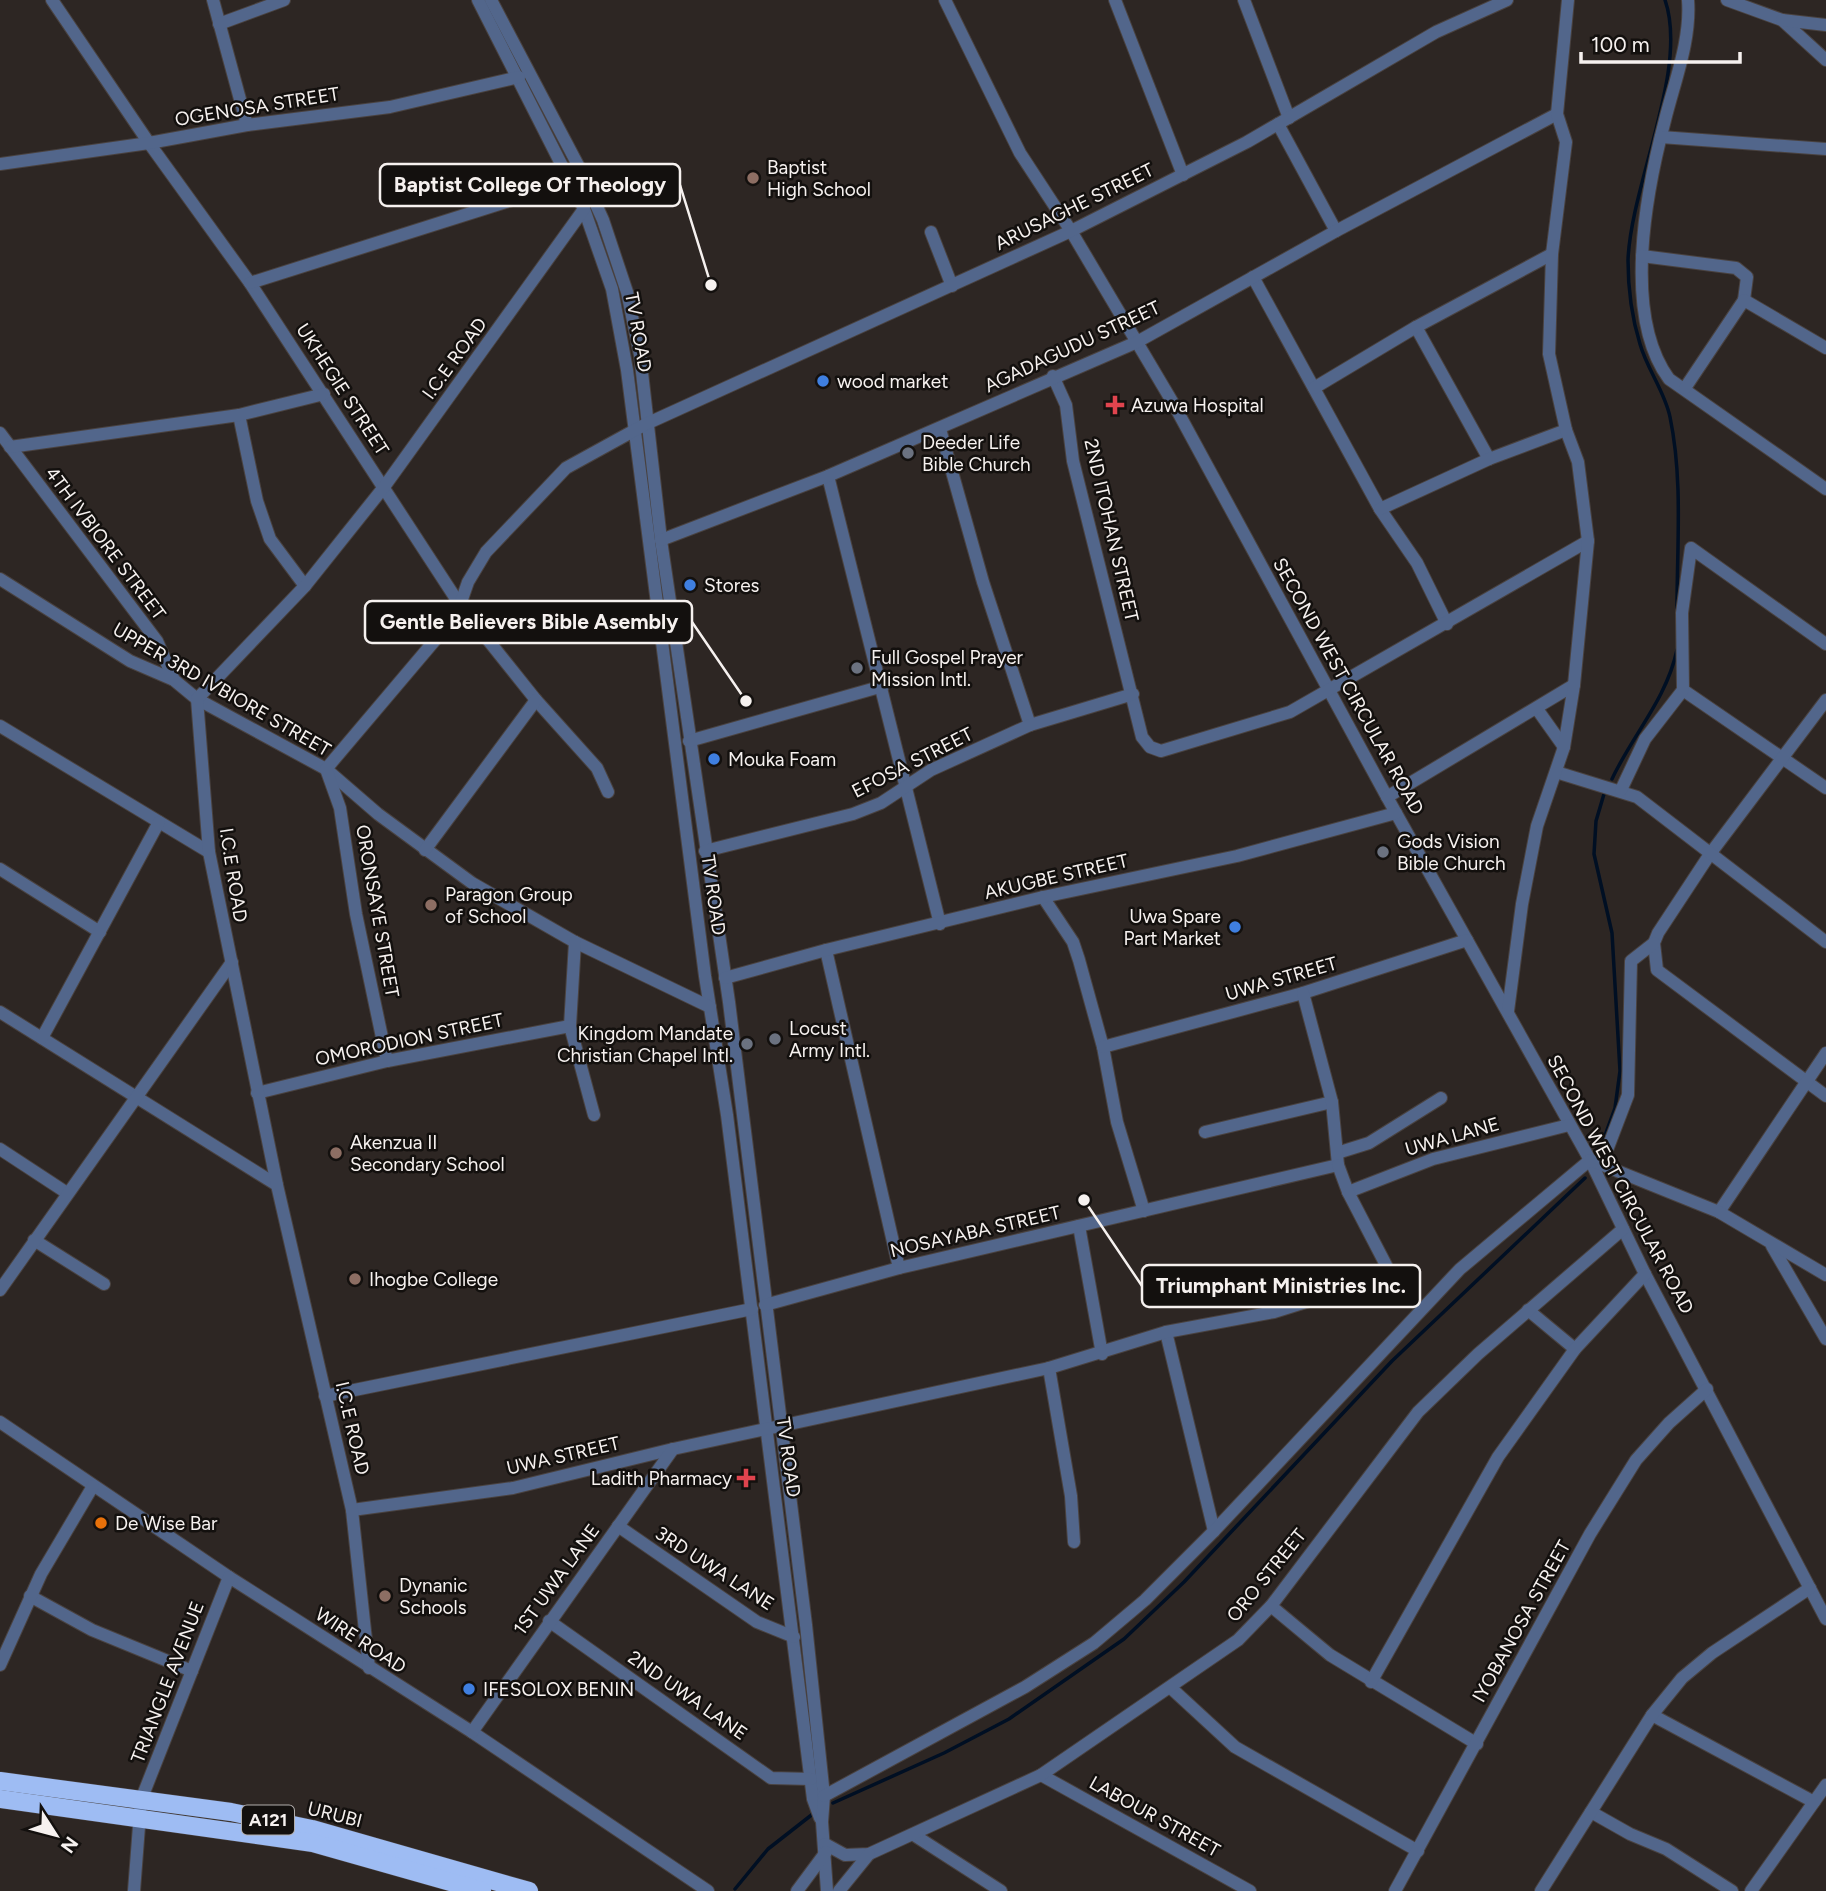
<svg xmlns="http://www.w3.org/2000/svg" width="1826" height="1891" font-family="Figtree,sans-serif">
<rect width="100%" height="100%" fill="#2d2623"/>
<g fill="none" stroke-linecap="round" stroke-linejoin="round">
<g stroke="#000f23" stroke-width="3.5">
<path d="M1665,0C1689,69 1631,184 1628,260C1628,288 1632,318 1640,344C1647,369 1665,392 1670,417C1683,479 1677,545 1677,608"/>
<path d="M1612,779C1633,734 1666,700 1677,650"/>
<polyline points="1600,1149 1615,1108 1620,1071 1612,933 1594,854 1596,821 1604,794"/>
<polyline points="833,1803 944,1753 1009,1719 1124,1639 1184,1582 1392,1361 1585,1178"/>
<polyline points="735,1889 768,1849 814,1813"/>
</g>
<defs>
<g id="minor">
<polyline points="52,0 149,143 250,283 460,605 536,700 597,768 608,792"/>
<polyline points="213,0 247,125"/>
<polyline points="478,0 584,209 612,289 627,370 705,976 727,1115 813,1799 820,1818"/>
<polyline points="491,0 579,167 603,220 627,292 640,355 661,540 729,1002 806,1625 824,1796 822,1822 827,1891"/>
<polyline points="945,0 1020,153 1071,231 1173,403 1387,797 1590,1160 1645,1274 1826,1619"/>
<polyline points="1115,0 1183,175"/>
<polyline points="1244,0 1289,118"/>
<path d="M1688,0C1691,40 1675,80 1665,120C1646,192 1622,315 1669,379L1826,489"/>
<polyline points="1727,0 1782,20 1826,60"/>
<polyline points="1782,20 1826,25"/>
<polyline points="219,24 284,0"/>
<polyline points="1278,124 1336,231"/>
<polyline points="1661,137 1826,149"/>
<polyline points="0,164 149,143 247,125 390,107 519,77"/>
<polyline points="931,232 952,286"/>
<polyline points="1642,256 1736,268 1747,277 1744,300"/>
<polyline points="1253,277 1380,509 1417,563 1447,624"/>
<polyline points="250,283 512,200 567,172"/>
<polyline points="1416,327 1489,459"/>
<polyline points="1053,376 1066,405 1073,461 1142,737 1150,747 1161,751 1290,712 1588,541"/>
<polyline points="1314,388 1416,327 1552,254"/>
<polyline points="1685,388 1744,300 1826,348"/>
<polyline points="239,415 257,501 270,539 305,586"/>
<polyline points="940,429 983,582 1030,725"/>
<polyline points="0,433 157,641 174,680"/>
<polyline points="10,447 239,415 324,394"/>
<polyline points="828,476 940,924"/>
<polyline points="1380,509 1489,459 1566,430"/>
<polyline points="661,540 828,476 1137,342 1336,231 1557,114"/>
<polyline points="0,579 130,661 174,680 197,699 326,769 378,814 472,883 575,942 710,1007"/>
<polyline points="1683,690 1826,788"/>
<polyline points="1826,700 1710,854 1658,933 1654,943 1657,970 1826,1096"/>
<polyline points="1537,709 1564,747"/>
<polyline points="0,726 209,852"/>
<polyline points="689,741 883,686"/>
<polyline points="1556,772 1637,797 1826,942"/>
<polyline points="1621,790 1645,739 1683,690 1682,613 1691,548 1826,644"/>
<polyline points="1387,797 1574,685"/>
<polyline points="425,850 536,700"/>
<polyline points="705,851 853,814 881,803 931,770 1030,725 1133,694"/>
<polyline points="0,869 100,932"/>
<polyline points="1043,897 1073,942 1079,960 1103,1047 1117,1122 1144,1211"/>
<polyline points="575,942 570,1026 594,1115"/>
<polyline points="826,950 899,1268"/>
<polyline points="725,978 826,950 1043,897 1237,856 1396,813"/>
<polyline points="1508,1011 1522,904 1537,826 1564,747 1574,685 1588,541 1578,462 1566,430 1549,354 1552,254 1566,142 1557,114 1568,0"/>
<polyline points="0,1012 277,1185"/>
<polyline points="42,1038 159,822"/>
<polyline points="1103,1047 1303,993 1467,940"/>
<polyline points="387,1061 356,914 340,808 326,769 436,639 460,605 468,582 486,552 566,468 646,424 1071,231 1247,142 1436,32 1507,0"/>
<polyline points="257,1093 387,1061 570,1026"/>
<polyline points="1205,1132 1332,1102"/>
<polyline points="0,1149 67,1193"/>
<polyline points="1337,1153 1369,1143 1441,1098"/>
<polyline points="1602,1163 1628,1095 1631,961 1654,943"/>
<polyline points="1348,1192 1433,1159 1569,1125"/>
<polyline points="1719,1212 1826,1053"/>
<polyline points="1079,1226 1102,1354"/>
<polyline points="34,1240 104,1284"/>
<polyline points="1772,1246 1826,1339"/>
<polyline points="0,1290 232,962"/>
<polyline points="765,1305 899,1268 1338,1165 1332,1102 1303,993"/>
<polyline points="1528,1310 1575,1349"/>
<polyline points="1166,1332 1214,1531"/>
<polyline points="1049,1368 1071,1496 1074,1542"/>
<polyline points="325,1396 752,1309"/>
<polyline points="0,1422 229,1577 472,1732 708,1891"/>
<polyline points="352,1510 513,1488 673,1449 1049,1368 1166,1332 1274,1312 1376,1280 1384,1273 1386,1265 1348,1192 1338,1165"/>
<polyline points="618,1526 757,1622 794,1637"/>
<polyline points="30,1596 92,1630 192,1671"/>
<polyline points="1271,1606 1330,1655 1477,1744"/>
<polyline points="549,1621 771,1778 811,1779"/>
<polyline points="0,1665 41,1574 93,1486"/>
<polyline points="369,1668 352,1510 277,1185 209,852 197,699 305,586 384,487 584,209"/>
<polyline points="1371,1682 1498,1457 1575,1349 1645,1274"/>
<polyline points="1171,1688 1235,1747 1418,1851"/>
<polyline points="1652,1715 1814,1802"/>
<polyline points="472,1732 673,1449"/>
<polyline points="1041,1775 1250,1891"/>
<polyline points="824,1796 1025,1687 1094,1643 1145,1600 1214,1531 1460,1269 1590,1160 1719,1212 1826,1275"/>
<polyline points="1591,1812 1630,1834 1666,1849 1732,1891"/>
<polyline points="914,1835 1001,1891"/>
<polyline points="825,1844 845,1855 869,1854 1041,1775 1238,1640 1271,1606 1418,1412 1478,1354 1623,1229"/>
<polyline points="134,1891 141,1800 229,1577"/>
<polyline points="797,1891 826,1852"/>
<polyline points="839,1891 869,1854"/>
<polyline points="1395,1891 1590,1534 1636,1460 1669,1423 1707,1389"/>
<polyline points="1541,1891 1652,1715 1682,1678 1712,1653 1810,1588"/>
<polyline points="1751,1891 1826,1785"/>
</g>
<g id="highway">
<polyline points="0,1781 231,1812 312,1829 529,1891"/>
<polyline points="0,1799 313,1843 482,1891"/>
</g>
</defs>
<use href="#minor" stroke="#494240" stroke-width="14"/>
<use href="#highway" stroke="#494240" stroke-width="19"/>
<use href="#minor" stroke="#52668b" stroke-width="12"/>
<use href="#highway" stroke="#9ebcf3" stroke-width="18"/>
</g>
<g fill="#8d6e63" stroke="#13100e" stroke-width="2.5">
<circle cx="753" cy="178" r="7"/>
<circle cx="431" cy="905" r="7"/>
<circle cx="336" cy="1153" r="7"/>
<circle cx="355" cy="1279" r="7"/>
<circle cx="385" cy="1596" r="7"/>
</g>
<g fill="#3f7fe0" stroke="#13100e" stroke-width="2.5">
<circle cx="823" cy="381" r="7"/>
<circle cx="690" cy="585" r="7"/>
<circle cx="714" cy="759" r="7"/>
<circle cx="1235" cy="927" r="7"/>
<circle cx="469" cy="1689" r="7"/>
</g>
<g fill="#e0444e" stroke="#13100e" stroke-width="2.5">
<path d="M1111.5 394.5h7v7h7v7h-7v7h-7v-7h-7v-7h7z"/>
<path d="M742.5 1467.5h7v7h7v7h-7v7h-7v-7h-7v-7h7z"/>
</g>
<g fill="#6b7280" stroke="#13100e" stroke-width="2.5">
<circle cx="908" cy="453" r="7"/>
<circle cx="857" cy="668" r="7"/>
<circle cx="1383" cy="852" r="7"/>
<circle cx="775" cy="1039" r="7"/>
<circle cx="747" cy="1044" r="7"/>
</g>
<circle fill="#e8710a" stroke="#13100e" stroke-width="2.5" cx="101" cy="1523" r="7"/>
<g text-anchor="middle" stroke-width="5" stroke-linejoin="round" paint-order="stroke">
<rect fill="#13100e" stroke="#b2aeac" stroke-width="2" x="242" y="1805.5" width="52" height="29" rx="5"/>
<g font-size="18" font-weight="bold" fill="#f6f1ef">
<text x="268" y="1826">A121</text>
</g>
<g font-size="19" fill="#f6f1ef" stroke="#13100e">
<text transform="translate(257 106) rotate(-9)" y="7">OGENOSA STREET</text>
<text transform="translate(1074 206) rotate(-26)" y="7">ARUSAGHE STREET</text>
<text transform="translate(639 332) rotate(80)" y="7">TV ROAD</text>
<text transform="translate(1072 346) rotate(-25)" y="7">AGADAGUDU STREET</text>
<text transform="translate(454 358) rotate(-54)" y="7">I.C.E ROAD</text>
<text transform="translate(343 389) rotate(57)" y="7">UKHEGIE STREET</text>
<text transform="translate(1112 530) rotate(77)" y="7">2ND ITOHAN STREET</text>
<text transform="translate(106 543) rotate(53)" y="7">4TH IVBIORE STREET</text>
<text transform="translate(1349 686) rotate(61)" y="7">SECOND WEST CIRCULAR ROAD</text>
<text transform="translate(222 689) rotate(30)" y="7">UPPER 3RD IVBIORE STREET</text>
<text transform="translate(912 762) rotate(-27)" y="7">EFOSA STREET</text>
<text transform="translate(234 875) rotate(81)" y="7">I.C.E ROAD</text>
<text transform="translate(1056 876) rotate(-13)" y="7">AKUGBE STREET</text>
<text transform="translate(714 895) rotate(82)" y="7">TV ROAD</text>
<text transform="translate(378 911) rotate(80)" y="7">ORONSAYE STREET</text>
<text transform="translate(1281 978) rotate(-16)" y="7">UWA STREET</text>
<text transform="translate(409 1039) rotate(-12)" y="7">OMORODION STREET</text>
<text transform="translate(1452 1136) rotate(-16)" y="7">UWA LANE</text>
<text transform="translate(1621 1184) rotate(62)" y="7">SECOND WEST CIRCULAR ROAD</text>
<text transform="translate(975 1231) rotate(-13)" y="7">NOSAYABA STREET</text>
<text transform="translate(353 1428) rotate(77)" y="7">I.C.E ROAD</text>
<text transform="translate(563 1455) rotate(-13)" y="7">UWA STREET</text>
<text transform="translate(789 1457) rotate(82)" y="7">TV ROAD</text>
<text transform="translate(715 1568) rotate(33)" y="7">3RD UWA LANE</text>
<text transform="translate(1266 1575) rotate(-51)" y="7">ORO STREET</text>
<text transform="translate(556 1579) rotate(-54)" y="7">1ST UWA LANE</text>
<text transform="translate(1521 1621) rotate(-61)" y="7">IYOBANOSA STREET</text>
<text transform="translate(361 1640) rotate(33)" y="7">WIRE ROAD</text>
<text transform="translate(167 1682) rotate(-69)" y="7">TRIANGLE AVENUE</text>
<text transform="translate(688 1695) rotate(35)" y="7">2ND UWA LANE</text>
<text transform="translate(335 1814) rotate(14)" y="7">URUBI</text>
<text transform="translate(1155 1816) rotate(29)" y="7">LABOUR STREET</text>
</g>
<g font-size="19" fill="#f6f1ef" stroke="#13100e" text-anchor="start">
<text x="767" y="174">Baptist<tspan x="767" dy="22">High School</tspan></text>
<text x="837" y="388">wood market</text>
<text x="1131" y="412">Azuwa Hospital</text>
<text x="922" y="449">Deeder Life<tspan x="922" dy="22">Bible Church</tspan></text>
<text x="704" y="592">Stores</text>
<text x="871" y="664">Full Gospel Prayer<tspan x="871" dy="22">Mission Intl.</tspan></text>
<text x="728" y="766">Mouka Foam</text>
<text x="1397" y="848">Gods Vision<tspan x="1397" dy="22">Bible Church</tspan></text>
<text x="445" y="901">Paragon Group<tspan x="445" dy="22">of School</tspan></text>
<text x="1221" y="923" text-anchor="end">Uwa Spare<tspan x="1221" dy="22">Part Market</tspan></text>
<text x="789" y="1035">Locust<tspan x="789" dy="22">Army Intl.</tspan></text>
<text x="733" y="1040" text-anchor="end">Kingdom Mandate<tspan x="733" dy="22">Christian Chapel Intl.</tspan></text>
<text x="350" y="1149">Akenzua II<tspan x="350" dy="22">Secondary School</tspan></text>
<text x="369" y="1286">Ihogbe College</text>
<text x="732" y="1485" text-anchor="end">Ladith Pharmacy</text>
<text x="115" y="1530">De Wise Bar</text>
<text x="399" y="1592">Dynanic<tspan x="399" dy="22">Schools</tspan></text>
<text x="483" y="1696">IFESOLOX BENIN</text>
</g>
</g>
<path fill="none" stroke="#f6f1ef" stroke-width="2.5" d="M711 285L680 185M746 701L692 622M1084 1200L1142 1286"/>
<g fill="#f6f1ef" stroke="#13100e" stroke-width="2.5">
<circle cx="711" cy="285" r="7"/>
<circle cx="746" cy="701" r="7"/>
<circle cx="1084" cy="1200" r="7"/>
</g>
<g fill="#13100e" stroke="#f6f1ef" stroke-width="2.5">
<rect x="380" y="164" width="300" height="42" rx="7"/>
<rect x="365" y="601" width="327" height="42" rx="7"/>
<rect x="1142" y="1265" width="278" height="42" rx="7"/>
</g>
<g font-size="21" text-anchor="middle" font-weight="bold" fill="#f6f1ef">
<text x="530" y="192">Baptist College Of Theology</text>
<text x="529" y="629">Gentle Believers Bible Asembly</text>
<text x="1281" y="1293">Triumphant Ministries Inc.</text>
</g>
<g transform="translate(56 1835) rotate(126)" stroke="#13100e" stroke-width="5" paint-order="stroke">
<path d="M0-5L12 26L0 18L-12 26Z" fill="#f6f1ef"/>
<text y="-10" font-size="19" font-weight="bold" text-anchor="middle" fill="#f6f1ef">N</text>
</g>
<path d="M1581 52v10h159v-10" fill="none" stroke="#f6f1ef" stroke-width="3.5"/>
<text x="1591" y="52" font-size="21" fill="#f6f1ef" stroke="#13100e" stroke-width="5" paint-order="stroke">100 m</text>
</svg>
